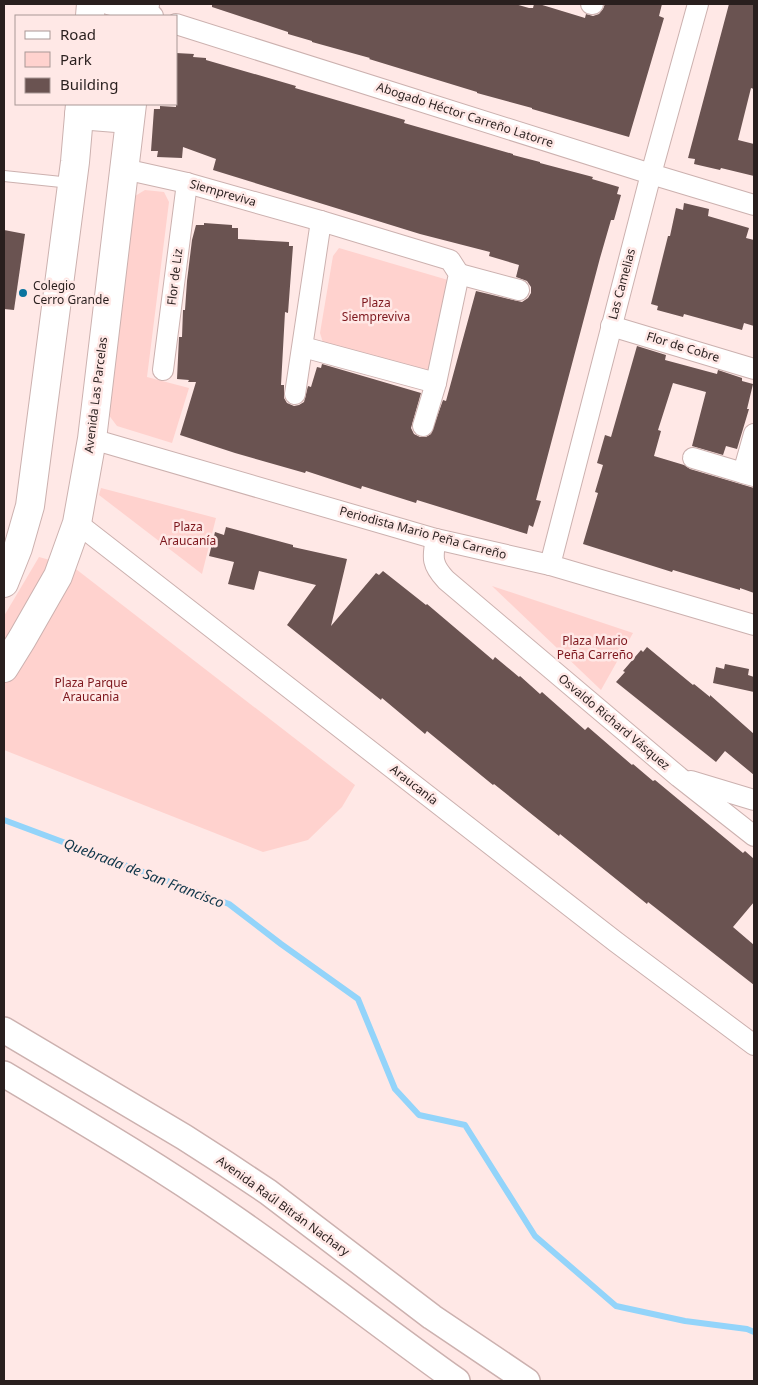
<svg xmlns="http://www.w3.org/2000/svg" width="758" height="1385" font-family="'Noto Sans',sans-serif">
<rect width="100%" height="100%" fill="#ffe8e6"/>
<g fill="#ffd2ce">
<polygon points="145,190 164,192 169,202 147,377 189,388 172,443 117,426 108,414 135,196"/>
<polygon points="339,248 448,280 433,366 427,373 324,346 320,333 333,256"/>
<polygon points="101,488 216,518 202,574 99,495"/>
<polygon points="39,557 72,566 355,785 342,807 308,840 263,852 4,750 4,616"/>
<polygon points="492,586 633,633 601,690"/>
</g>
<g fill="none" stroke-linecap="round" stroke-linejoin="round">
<polyline stroke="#93d4fa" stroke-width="6" points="4,820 229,904 281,944 358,999 395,1089 419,1115 465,1125 535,1236 616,1306 685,1321 747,1329 754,1332"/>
</g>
<g fill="#6a5351">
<polygon points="212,4 515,4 529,8 533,8 534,4 539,4 585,18 586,14 593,16 599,14 603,9 605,4 662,4 659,16 664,18 629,137 532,109 532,108 477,93 477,92 369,59 370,58 312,42 312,41 288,34 288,32 212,7"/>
<polygon points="729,4 754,4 754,89 751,88 738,140 754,144 754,176 721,168 720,170 694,164 695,159 688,158"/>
<polygon points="176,53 194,54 193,57 206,58 206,60 296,86 295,88 405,120 404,123 513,154 513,155 540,162 540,163 593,177 592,179 619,187 617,194 621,195 614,220 611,220 600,258 536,500 541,501 533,527 529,525 527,534 417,500 416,503 362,486 361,489 306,471 305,473 235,453 180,435 196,382 188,382 189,380 177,379 179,337 182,337 183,310 185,310 187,281 192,240 196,225 204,225 204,223 232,225 232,228 238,228 238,239 289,242 289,246 293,246 288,313 285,312 281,385 284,385 284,398 287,403 294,406 299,405 304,402 308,386 311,387 317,367 321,368 322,364 421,393 411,428 414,434 420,437 426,437 431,434 443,400 446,401 476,291 522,302 528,298 531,293 531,287 527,281 516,277 519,265 489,256 490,252 420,234 213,170 216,159 183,147 182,158 157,157 158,151 151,151 154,109 160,109 160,106 176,107"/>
<polygon points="684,203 709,209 708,216 749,228 746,238 754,240 754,326 744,323 742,330 684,314 683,317 657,310 658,306 651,304 668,236 670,236 676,208 683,210"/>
<polygon points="4,230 25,234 14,310 4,309"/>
<polygon points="637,346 666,355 665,360 717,374 718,370 742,378 742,381 753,384 747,409 749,409 737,449 726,446 723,455 692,446 706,392 673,383 658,430 661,431 654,456 684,465 690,469 754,488 754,593 740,588 740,590 673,570 672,572 583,544 598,493 595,492 603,465 597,463 605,435 611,437"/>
<polygon points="226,527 293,545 293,547 347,559 331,626 376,573 379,575 383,571 426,605 427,604 493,660 495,657 519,677 520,676 540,694 542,692 585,730 588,727 632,765 633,764 653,781 655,780 743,853 745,851 754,859 754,902 733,927 754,945 754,985 648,902 647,904 560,834 559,836 494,784 493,785 427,731 425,734 382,698 381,700 287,625 316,585 259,571 254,590 228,584 234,562 209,556 215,532 224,535"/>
<polygon points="647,647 693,685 694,684 710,697 710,695 754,734 754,775 725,751 716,762 616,682 625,672 623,671 641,650 643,652"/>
<polygon points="725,664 749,669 748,675 754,677 754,692 713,683 716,667 724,669"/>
</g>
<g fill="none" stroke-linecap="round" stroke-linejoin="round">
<defs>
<polyline id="service" points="4,176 71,183"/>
<g id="minor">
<polyline points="108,4 153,16"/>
<polyline points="591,4 593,4"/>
<polyline points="176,24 651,174 754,205"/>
<polyline points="124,169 187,183 321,221"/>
<polyline points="459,274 519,290"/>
<polyline points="611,326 754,369"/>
<polyline points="303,347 436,383"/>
<polyline points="163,370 187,183"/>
<polyline points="295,394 321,221 450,260 459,274 436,383 423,426"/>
<polyline points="754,434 743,473 754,476"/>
<polyline points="92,439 436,539 550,565 754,625"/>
<polyline points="693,458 743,473"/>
<polyline points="77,523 616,942 754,1045"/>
<path d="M436,539C432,558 432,565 446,580L679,777L754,836"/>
<polyline points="550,565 651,174 698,4"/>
<polyline points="691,781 754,800"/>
</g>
<g id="tertiary">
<polyline points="4,1030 184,1137 226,1164 268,1192 432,1317 527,1381"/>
<path d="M4,1074C81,1120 158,1165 231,1216C308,1269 381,1327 457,1381"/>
</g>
<g id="secondary">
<polyline points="90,16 91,4"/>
<polyline points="143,16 145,4"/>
<polyline points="79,115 129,119"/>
<polyline points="4,583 18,548 30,506 75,162 80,104"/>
<polyline points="4,668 22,639 58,576 77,523 92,439 132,104"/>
</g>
</defs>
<use href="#service" stroke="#ccb1af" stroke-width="12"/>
<use href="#minor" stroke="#ccb1af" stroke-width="22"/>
<use href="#tertiary" stroke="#ccb1af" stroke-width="28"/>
<use href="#secondary" stroke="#ccb1af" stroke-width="30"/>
<use href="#service" stroke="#fff" stroke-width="10"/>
<use href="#minor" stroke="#fff" stroke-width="20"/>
<use href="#tertiary" stroke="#fff" stroke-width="25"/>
<use href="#secondary" stroke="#fff" stroke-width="28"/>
</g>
<circle fill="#0b749f" stroke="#ffe8e6" stroke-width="2" cx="23" cy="293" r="5"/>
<g text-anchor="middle" stroke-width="5" stroke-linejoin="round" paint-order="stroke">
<g font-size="12" fill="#291f1e" stroke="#ffe8e6">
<text transform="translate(465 115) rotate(18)" y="4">Abogado Héctor Carreño Latorre</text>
<text transform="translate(223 193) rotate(16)" y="4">Siempreviva</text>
<text transform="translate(175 277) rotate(-83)" y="4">Flor de Liz</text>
<text transform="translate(622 284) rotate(-75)" y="4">Las Camelias</text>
<text transform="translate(683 347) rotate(17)" y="4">Flor de Cobre</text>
<text transform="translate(96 395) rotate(-83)" y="4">Avenida Las Parcelas</text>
<text transform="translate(423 533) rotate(15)" y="4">Periodista Mario Peña Carreño</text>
<text transform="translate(614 722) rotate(40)" y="4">Osvaldo Richard Vásquez</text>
<text transform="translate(414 785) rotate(38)" y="4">Araucanía</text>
<text transform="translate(283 1206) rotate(36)" y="4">Avenida Raúl Bitrán Nachary</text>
</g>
<g font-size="12" fill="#291f1e" stroke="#ffe8e6" text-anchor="start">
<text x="33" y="290">Colegio<tspan x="33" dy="14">Cerro Grande</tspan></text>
</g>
<g font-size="12" fill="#7d171d" stroke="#ffe8e6">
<text x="376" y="307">Plaza<tspan x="376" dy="14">Siempreviva</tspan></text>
<text x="188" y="531">Plaza<tspan x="188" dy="14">Araucanía</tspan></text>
<text x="595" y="645">Plaza Mario<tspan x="595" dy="14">Peña Carreño</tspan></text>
<text x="91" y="687">Plaza Parque<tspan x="91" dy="14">Araucania</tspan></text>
</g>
<g font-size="14" font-style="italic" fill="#0f3549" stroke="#ffe8e6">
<text transform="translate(144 873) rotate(21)" y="5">Quebrada de San Francisco</text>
</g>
</g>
<rect width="758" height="1385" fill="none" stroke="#291f1e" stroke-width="10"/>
<rect x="15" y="15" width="162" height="90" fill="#ffe8e6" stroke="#a99896"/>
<rect x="25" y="31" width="25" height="8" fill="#ffffff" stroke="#a99896"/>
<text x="60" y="40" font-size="15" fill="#291f1e">Road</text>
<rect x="25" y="52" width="25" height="15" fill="#ffd2ce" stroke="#a99896"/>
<text x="60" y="65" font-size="15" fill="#291f1e">Park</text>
<rect x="25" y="78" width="25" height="15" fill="#6a5351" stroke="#a99896"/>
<text x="60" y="90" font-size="15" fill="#291f1e">Building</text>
</svg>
